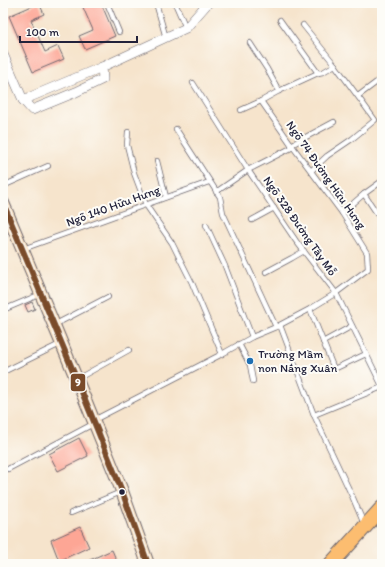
<svg xmlns="http://www.w3.org/2000/svg" width="385" height="567" font-family="Itim,sans-serif">
<rect width="100%" height="100%" fill="#fdfcf7"/>
<filter id="ink" filterUnits="userSpaceOnUse"><feTurbulence type="fractalNoise" baseFrequency=".025" numOctaves="2"/><feDisplacementMap in="SourceGraphic" scale="8" xChannelSelector="R" yChannelSelector="G"/><feConvolveMatrix kernelMatrix="1 2 1 2 8 2 1 2 1" color-interpolation-filters="sRGB"/></filter>
<filter id="wash" filterUnits="userSpaceOnUse"><feTurbulence type="fractalNoise" baseFrequency=".012" numOctaves="4" result="noise"/><feDisplacementMap in="SourceGraphic" scale="16" xChannelSelector="R" yChannelSelector="G"/><feGaussianBlur stdDeviation="0.9" result="paint"/><feColorMatrix in="noise" values="0 0 0 0 0 0 0 0 0 0 0 0 0 0 0 0 0 1.4 0 .05"/><feComposite in="paint" operator="in"/></filter>
<g filter="url(#wash)">
<rect width="100%" height="100%" fill="#f6e4cc"/>
<g id="blocks">
<g fill="#fda695">
<polygon points="39,3 44,14 31,20 45,52 58,46 64,59 33,72 9,16"/>
<polygon points="81,3 101,3 115,36 85,49 79,36 93,30"/>
<polygon points="32,302 35,309 28,312 25,305"/>
<polygon points="79,438 88,456 58,471 49,454"/>
<polygon points="80,527 89,547 59,561 51,540"/>
<polygon points="112,550 118,564 81,564"/>
</g>
</g>
</g>
<g filter="url(#ink)">
<use href="#blocks" fill-opacity="0" stroke="#6c666e" stroke-width="1"/>
<g fill="none" stroke-linecap="round" stroke-linejoin="round">
<defs>
<g id="lane">
<polyline points="107,3 119,32"/>
<polyline points="139,3 143,3"/>
<polyline points="156,3 166,38"/>
<polyline points="175,3 186,28"/>
<polyline points="280,20 318,73"/>
<polyline points="303,25 335,65 375,120 352,139 327,156 311,171"/>
<polyline points="250,43 267,69 279,91"/>
<polyline points="193,83 248,170 296,241 336,293 382,386"/>
<polyline points="358,96 378,81 380,80 382,81"/>
<polyline points="241,110 261,101"/>
<polyline points="176,129 220,197 223,213 276,327"/>
<polyline points="128,132 127,145 134,173 146,205 172,243 192,283 222,354"/>
<polyline points="291,145 334,122"/>
<polyline points="157,161 166,197"/>
<polyline points="3,186 48,166"/>
<polyline points="216,192 248,170 293,147"/>
<polyline points="364,194 382,221"/>
<polyline points="342,213 364,194 382,181"/>
<polyline points="252,220 274,208"/>
<polyline points="206,225 225,266 252,337"/>
<polyline points="23,249 209,182"/>
<polyline points="266,272 292,258 304,251"/>
<polyline points="310,309 334,369 366,354"/>
<polyline points="3,310 41,294"/>
<polyline points="54,325 108,297"/>
<polyline points="280,325 314,415 353,498 364,524"/>
<polyline points="323,342 352,326"/>
<polyline points="239,344 250,365 253,381"/>
<polyline points="3,372 60,344"/>
<polyline points="77,379 129,350"/>
<polyline points="314,415 382,387"/>
<polyline points="94,420 222,354 252,337 276,327 310,309 336,293 368,269 367,253 342,213 293,147 261,101 279,91 318,73 323,72 335,65"/>
<polyline points="8,469 93,424"/>
<polyline points="71,513 121,492"/>
</g>
<g id="street">
<polyline points="3,54 23,100 32,110 76,92 103,79 102,67"/>
<polyline points="23,100 102,67 186,28 208,3"/>
</g>
<polyline id="secondary" points="3,203 84,397 122,491 148,564"/>
<polyline id="primary" points="331,564 382,508"/>
</defs>
<use href="#lane" stroke="#6c666e" stroke-width="6"/>
<use href="#street" stroke="#6c666e" stroke-width="10"/>
<use href="#secondary" stroke="#6c666e" stroke-width="14"/>
<use href="#primary" stroke="#6c666e" stroke-width="16"/>
<use href="#lane" stroke="#fff" stroke-width="4.5"/>
<use href="#street" stroke="#fff" stroke-width="9"/>
<use href="#secondary" stroke="#fee5c5" stroke-width="12"/>
<use href="#primary" stroke="#fcbd6f" stroke-width="14"/>
<defs>
<polyline id="bus-1" points="3,203 84,397 122,491 148,564"/>
</defs>
<use href="#bus-1" stroke="#fdfcf7" stroke-width="9"/>
<use href="#bus-1" stroke="#7a4b2a" stroke-width="6"/>
</g>
</g>
<circle fill="#1f6fb2" stroke="#fdfcf7" stroke-width="1.5" cx="250" cy="361" r="4"/>
<circle fill="#22223b" stroke="#fdfcf7" stroke-width="1.5" cx="122" cy="492" r="3.5"/>
<g text-anchor="middle" stroke-width="4" stroke-linejoin="round" paint-order="stroke">
<g font-size="12" fill="#22223b" stroke="#fdfcf7">
<text transform="translate(326 175) rotate(55)" y="4">Ngõ 74 Đường Hữu Hưng</text>
<text transform="translate(113 206) rotate(-20)" y="4">Ngõ 140 Hữu Hưng</text>
<text transform="translate(300 226) rotate(55)" y="4">Ngõ 328 Đường Tây Mỗ</text>
</g>
<g font-size="12" fill="#22223b" stroke="#fdfcf7" text-anchor="start">
<text x="258" y="358">Trường Mầm<tspan x="258" dy="14">non Nắng Xuân</tspan></text>
</g>
</g>
<rect stroke="#fdfcf7" stroke-width="1.5" x="70" y="373" width="16" height="19" rx="4" fill="#7a4b2a"/>
<g font-size="11" text-anchor="middle" font-weight="bold" fill="#fff">
<text x="78" y="386">9</text>
</g>
<rect width="385" height="567" fill="none" stroke="#fdfcf7" stroke-width="16"/>
<path d="M20 36v6h117v-6" fill="none" stroke="#22223b" stroke-width="2"/>
<text x="26" y="36" font-size="12" fill="#22223b" stroke="#fdfcf7" stroke-width="3" paint-order="stroke">100 m</text>
</svg>
